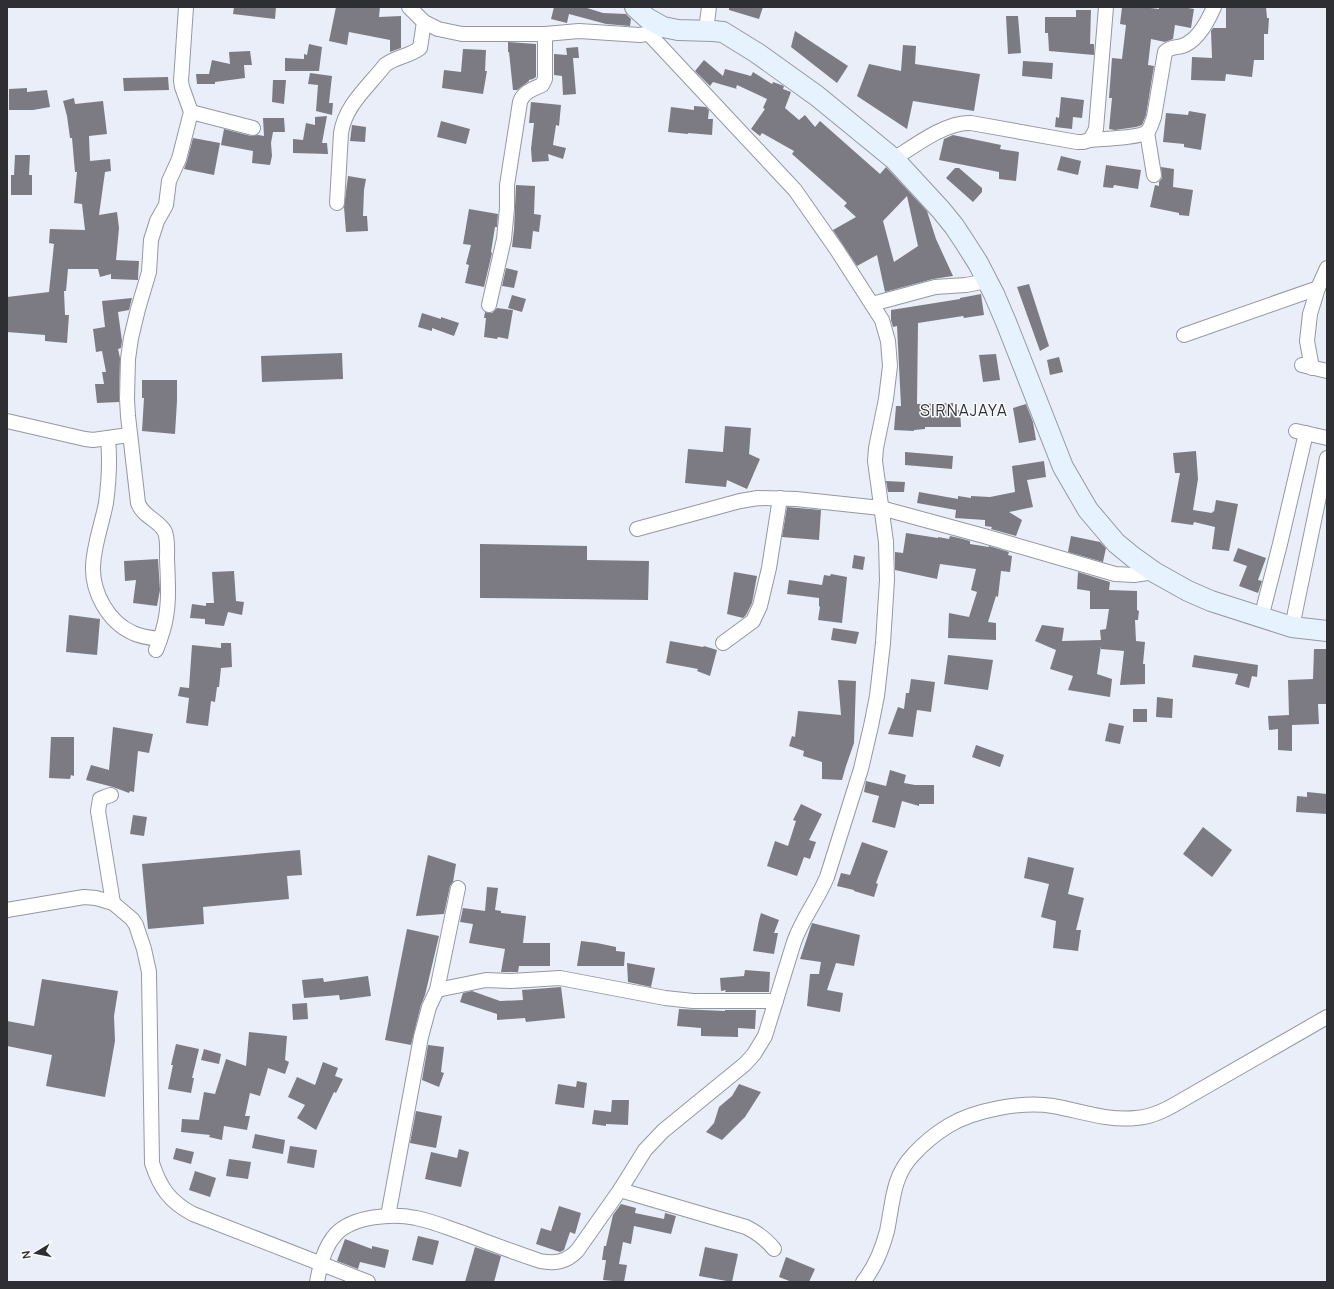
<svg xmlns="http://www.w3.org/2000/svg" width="1334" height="1289" font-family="Manrope,sans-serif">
<rect width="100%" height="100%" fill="#eaeef8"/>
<g fill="#7c7b84" fill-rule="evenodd">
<polygon points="234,7 276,7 275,19 233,14"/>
<polygon points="336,7 380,7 379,17 401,16 401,48 390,52 390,40 349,32 347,45 329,41"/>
<polygon points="554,7 584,7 603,13 626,14 631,19 630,26 606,24 569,14 567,23 551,19"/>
<polygon points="729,7 763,7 759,19 729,10"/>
<polygon points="1122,7 1142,7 1159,9 1159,7 1182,7 1194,9 1191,28 1175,25 1173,39 1165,42 1151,39 1148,65 1154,66 1146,115 1142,125 1136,127 1115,130 1109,129 1112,98 1109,98 1112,58 1122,59 1126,25 1120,24"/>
<polygon points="1226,7 1266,7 1267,18 1269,18 1268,34 1264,34 1264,60 1254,60 1252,77 1226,74 1225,81 1191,80 1192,57 1212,58 1211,31 1213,28 1226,28"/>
<polygon points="1076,10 1091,10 1090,44 1094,44 1094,55 1049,51 1048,33 1045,33 1045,17 1076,17"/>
<polygon points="1006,16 1018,16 1021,53 1008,54"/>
<polygon points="795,31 848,66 837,83 791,47"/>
<polygon points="508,42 536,44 536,77 533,79 529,80 529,81 517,90 513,90 509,52 508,52"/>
<polygon points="309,44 322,47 319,71 285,71 285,58 304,59 304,54 307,55"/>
<polygon points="903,45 916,46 915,64 980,74 974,111 913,101 907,129 857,96 869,64 901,71"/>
<polygon points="578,47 579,58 573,58 576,94 563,95 562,76 554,75 554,54 567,55 566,48"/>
<polygon points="463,49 486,50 485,71 487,71 483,94 442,88 444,70 461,72"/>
<polygon points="250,51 252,65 244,65 245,78 215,82 215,84 197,84 196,74 209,74 212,60 230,64 229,52"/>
<path d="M704,60L723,76L725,69L751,76L753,72L772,84L773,82L784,86L783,89L791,92L785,108L799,120L805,115L815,127L820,121L880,174L886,167L927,211L936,239L953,276L933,279L885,292L877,255L857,266L833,230L856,217L844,206L847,203L792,154L794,151L762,133L760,136L751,129L765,109L763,108L767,99L737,85L736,88L737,89L713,82L710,86L695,71ZM907,196L918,246L894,262L883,221Z"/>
<polygon points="1023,61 1053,63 1052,79 1022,76"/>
<polygon points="310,73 332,76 329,103 333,103 332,115 316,111 318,85 308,84"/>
<polygon points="168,77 169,90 124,91 123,78"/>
<polygon points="273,80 286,80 284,104 272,102"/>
<polygon points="27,88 27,92 47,90 50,107 33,110 9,110 9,89"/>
<polygon points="1061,97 1084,100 1082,118 1073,117 1072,129 1055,127 1056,117 1059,118"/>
<polygon points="74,98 75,104 103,101 107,134 89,136 90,161 110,159 111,171 105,172 99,215 117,212 119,228 116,260 139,261 138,278 138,280 111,279 111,274 100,277 98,269 68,269 66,291 64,291 65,315 69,315 67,343 45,341 45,335 7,332 7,297 49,292 54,244 49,243 50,229 85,230 82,204 74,203 77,172 75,172 72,138 70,138 67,116 63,101"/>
<polygon points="531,102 561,105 559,126 556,125 553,145 566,148 563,159 548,154 549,161 532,162 531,149 534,123 529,123"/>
<polygon points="694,106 706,107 709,110 708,119 713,119 712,135 688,133 688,134 668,132 671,107 694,110"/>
<polygon points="1189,111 1206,114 1201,150 1184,147 1184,144 1163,142 1166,113 1188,115"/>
<polygon points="327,116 322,143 327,143 328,154 293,153 293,139 303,140 306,123 315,125 315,117"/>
<polygon points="263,118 284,118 285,132 273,132 271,143 272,156 270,165 252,163 253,151 221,145 224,129 251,136 258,135 264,136"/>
<polygon points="441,121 470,129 466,144 437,137"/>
<polygon points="352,125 366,127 365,142 350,141"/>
<polygon points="953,135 1001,145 1000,149 1019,152 1016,181 999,179 999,172 939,160 944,139"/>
<polygon points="193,138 220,143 214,175 184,169 187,161"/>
<polygon points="15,155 30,155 29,175 32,175 32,195 11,195 11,175 14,175"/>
<polygon points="1061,156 1081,161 1078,175 1057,170"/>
<polygon points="1106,165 1141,170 1138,189 1114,185 1113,188 1103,187"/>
<polygon points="1161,167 1174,169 1173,187 1193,190 1189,216 1179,215 1179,213 1150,207 1155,185 1159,186 1159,182 1162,178"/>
<polygon points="955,168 959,168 982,188 982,192 973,202 946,178"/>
<polygon points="348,176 366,179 364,190 363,216 367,216 368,231 346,232 344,207"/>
<polygon points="516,185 535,186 534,214 541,215 539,232 533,231 531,249 512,247 514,229"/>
<polygon points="469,209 498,214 497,227 495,227 491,252 492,253 484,287 465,283 469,265 466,264 471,245 463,244"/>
<polygon points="506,268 518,271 514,288 502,286"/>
<polygon points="1029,284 1049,346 1040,351 1017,287"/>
<polygon points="981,294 984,315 964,318 963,316 918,323 917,404 953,403 953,410 960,410 961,427 925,427 925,429 914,430 914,431 894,430 896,406 901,406 897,326 893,327 891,320 891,310 960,299 960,298"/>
<polygon points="512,295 526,299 522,312 508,308"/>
<polygon points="132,298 129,310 118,312 122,341 121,348 118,349 120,358 119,402 97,403 95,384 104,384 102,372 106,372 102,351 96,352 93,329 105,327 102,301"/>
<polygon points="497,308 513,310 508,339 498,337 497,339 484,337 486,318 484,318 485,312 492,313"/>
<polygon points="422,313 441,319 441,317 459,323 454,336 432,328 432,331 418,327"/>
<polygon points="342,353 343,379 262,382 261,356"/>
<polygon points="996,354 1000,380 983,382 979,355"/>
<polygon points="1059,357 1063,372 1050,375 1047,360"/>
<polygon points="142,380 177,380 177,401 175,434 142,431 144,398 142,398"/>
<polygon points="1026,404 1033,422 1036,440 1019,443 1013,408"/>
<polygon points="725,426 751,428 749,454 760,459 747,489 727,480 726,487 685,483 688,449 723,452"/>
<polygon points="1196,451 1198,479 1193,510 1212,513 1213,511 1214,512 1216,500 1238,504 1229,551 1212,549 1215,527 1194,522 1193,525 1171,522 1180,473 1175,473 1173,453"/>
<polygon points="905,452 953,456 952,469 905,465"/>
<polygon points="1044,461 1046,477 1027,480 1033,507 1009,512 1022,520 1016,536 991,529 992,527 985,526 985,520 955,518 956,510 917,503 919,492 958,499 958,496 971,498 971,496 990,497 1015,492 1012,466"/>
<polygon points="886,481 905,482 904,492 888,492"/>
<polygon points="787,507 821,510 819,540 782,537"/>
<polygon points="906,533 938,538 938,537 949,539 950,536 959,538 970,541 970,544 989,547 989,546 1009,552 1008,555 1012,556 1010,572 1001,571 998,597 996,596 988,622 996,623 996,640 948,638 949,613 969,617 977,592 971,590 976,569 940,564 937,579 895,570 895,552 903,553"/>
<polygon points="1071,536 1100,542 1106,548 1103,562 1068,552"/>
<polygon points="480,544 587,546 587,560 649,561 648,600 480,598"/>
<polygon points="1238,548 1266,558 1258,580 1262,581 1258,593 1239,586 1247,566 1233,561"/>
<polygon points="854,555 865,557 863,570 852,568"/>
<polygon points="158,559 160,590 157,606 133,603 136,580 125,581 124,561"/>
<polygon points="234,571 236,601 244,602 242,615 228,612 224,626 205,624 205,619 190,618 192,604 206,606 206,603 214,603 212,572"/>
<polygon points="734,572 757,576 752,603 746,615 743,618 727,614"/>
<polygon points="1078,572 1110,582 1109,590 1137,591 1137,610 1139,611 1138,620 1135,620 1136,641 1145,642 1143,664 1145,664 1145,684 1120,685 1124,651 1101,649 1101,646 1097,674 1112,679 1110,697 1068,690 1073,676 1050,669 1056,650 1035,641 1042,625 1064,628 1062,641 1101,640 1100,630 1106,629 1109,609 1090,609 1090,591 1077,589"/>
<polygon points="831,574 847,577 842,623 818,620 820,607 819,606 819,598 787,594 789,580 822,585 824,575 830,576"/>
<polygon points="69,615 100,619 97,655 66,652"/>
<polygon points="833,628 859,632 856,644 831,640"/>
<polygon points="670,641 703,647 704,646 717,650 710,676 697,671 698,669 666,663"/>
<polygon points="221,643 231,643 232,667 221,668 219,687 217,687 215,702 211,701 208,726 186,723 189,698 178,696 180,687 189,688 192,645 221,648"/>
<polygon points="1314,649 1327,649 1327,704 1318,704 1319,724 1292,725 1292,751 1278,750 1278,729 1269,730 1268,716 1289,715 1288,680 1313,679"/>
<polygon points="948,655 993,660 988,690 944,684"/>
<polygon points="1194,655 1258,665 1257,677 1252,676 1249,688 1235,684 1238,674 1192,667"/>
<polygon points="911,679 935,682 931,712 917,710 913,737 888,734 898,707 904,709 906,693 909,693"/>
<polygon points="838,680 856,681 854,743 846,766 842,780 822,779 822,762 803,756 804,751 789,746 792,736 795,737 798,711 841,715"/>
<polygon points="1157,697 1173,699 1172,718 1156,717"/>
<rect x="1133" y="709" width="14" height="13"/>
<polygon points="1109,723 1124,726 1120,744 1105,741"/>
<polygon points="113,727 153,734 149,753 138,751 134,792 130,791 129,793 113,787 86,780 91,765 109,770"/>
<polygon points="51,737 74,737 74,776 71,775 70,779 49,778"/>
<polygon points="976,745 1004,755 1000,767 972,757"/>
<polygon points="890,770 906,775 904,783 915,785 934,785 934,804 919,804 919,806 902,801 895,828 872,822 879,796 864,792 866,781 886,786"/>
<polygon points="1307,792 1327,794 1327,814 1296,812 1297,796 1307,797"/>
<polygon points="801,804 822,814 809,840 816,842 810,859 804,857 797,876 767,866 775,841 788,846 796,821 793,820"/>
<polygon points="133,815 147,817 144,836 130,834"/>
<polygon points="1203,827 1232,850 1212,877 1183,854"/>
<polygon points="862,842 888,851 876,883 878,884 874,897 854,891 854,890 837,886 841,873 850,875"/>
<polygon points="300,850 302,875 287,876 289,899 203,907 204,924 148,929 142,864"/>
<polygon points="428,855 456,864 453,882 450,886 444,914 416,916"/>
<polygon points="1028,857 1074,868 1068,894 1084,898 1076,930 1081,930 1078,951 1053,948 1056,921 1041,917 1049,884 1024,878"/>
<polygon points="487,887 498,888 495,910 501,911 501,913 526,916 523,943 550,943 550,966 519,966 518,972 501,972 505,949 469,943 473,924 460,922 463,908 485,911"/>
<polygon points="761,913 779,920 774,933 778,933 774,954 753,951 759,920"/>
<polygon points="812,923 860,935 854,966 836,963 827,990 843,993 840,1012 807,1006 810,974 819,974 821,962 800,959"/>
<polygon points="407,929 439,936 425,995 421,1005 411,1045 385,1040"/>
<polygon points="581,941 597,943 616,947 616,951 625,952 624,966 577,966"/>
<polygon points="627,963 655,968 651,987 628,982"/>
<polygon points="745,970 770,972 769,992 725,992 726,990 721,991 720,978 744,976"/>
<polygon points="368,976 371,996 340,1000 339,995 304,998 302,980 323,978 324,982"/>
<polygon points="42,979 118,991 114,1016 115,1041 105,1097 46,1086 52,1055 7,1046 7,1021 34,1026"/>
<polygon points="561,987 565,1018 526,1022 525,1018 497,1020 497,1014 460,1002 463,993 472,991 500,1001 523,1000 522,990"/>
<polygon points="307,1003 308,1019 293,1020 292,1004"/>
<polygon points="679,1009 725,1011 725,1010 756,1010 755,1029 738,1028 738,1037 701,1036 701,1028 677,1026"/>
<polygon points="249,1032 287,1036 285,1060 289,1062 285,1074 268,1068 260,1096 250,1093 245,1116 250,1116 247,1130 224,1126 222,1140 209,1137 210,1135 181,1132 182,1119 199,1120 204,1092 215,1094 226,1059 246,1066"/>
<polygon points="176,1044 199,1049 192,1078 194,1078 191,1093 168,1089 173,1065 171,1065"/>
<polygon points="428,1045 444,1047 441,1072 444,1073 439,1087 422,1080"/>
<polygon points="204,1049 221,1054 219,1064 201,1060"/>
<polygon points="323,1062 338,1068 335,1076 343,1079 336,1093 334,1092 316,1130 297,1118 305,1105 288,1097 297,1077 315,1085"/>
<polygon points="577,1081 587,1083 584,1108 555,1104 558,1084 576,1087"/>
<polygon points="739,1084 761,1092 745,1117 722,1140 706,1132 714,1123 719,1107 732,1096"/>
<polygon points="612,1100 629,1100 628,1125 606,1124 606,1126 592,1124 594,1110 611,1112"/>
<polygon points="416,1111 442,1116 436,1148 410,1143"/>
<polygon points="255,1134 285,1140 283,1154 252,1148"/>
<polygon points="290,1146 317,1150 314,1168 287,1163"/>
<polygon points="176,1148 194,1152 191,1164 173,1159"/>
<polygon points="459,1149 469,1152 461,1187 425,1179 431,1152 457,1158"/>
<polygon points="229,1159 251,1162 248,1179 226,1176"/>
<polygon points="195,1171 216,1178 210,1197 189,1190"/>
<polygon points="621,1204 636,1208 635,1213 664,1219 665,1213 676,1216 671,1234 634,1226 631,1244 623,1242 619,1264 627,1265 624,1282 603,1280 606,1260 602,1260 604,1246 606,1246 613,1215"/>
<polygon points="559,1206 581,1213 575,1234 570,1232 564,1250 560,1252 536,1244 541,1228 551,1231"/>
<polygon points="418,1236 439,1241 433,1265 412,1260"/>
<polygon points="345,1239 372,1249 372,1246 389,1250 385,1268 360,1262 358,1269 337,1261"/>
<polygon points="475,1247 501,1256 494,1282 465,1282"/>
<polygon points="705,1247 738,1254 732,1282 699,1276"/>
<polygon points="786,1257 815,1269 809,1282 792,1282 779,1277"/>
</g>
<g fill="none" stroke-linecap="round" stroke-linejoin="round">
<defs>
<g id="street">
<polyline points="409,7 424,22 438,29 462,34 545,34 579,31 640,35 657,32"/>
<polyline points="706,30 709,7"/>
<polyline points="191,112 253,128"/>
<polyline points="1147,132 1154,175"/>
<path d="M1090,140C1100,139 1142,138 1148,131C1151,127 1152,122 1154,117L1165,52C1171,46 1175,48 1182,46C1198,41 1208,21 1214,7"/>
<path d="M894,159C914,146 947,121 971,123L1077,142H1083L1090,140L1096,129L1106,7"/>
<path d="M337,203L341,133C345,105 369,86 385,65C395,57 410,56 420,48L424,22"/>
<polyline points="872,304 935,287 966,285 987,281"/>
<path d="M489,305L504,239L507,208V185L520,102C523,92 533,89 542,85L545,79V34"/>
<polyline points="1184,335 1318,288 1327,268"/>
<polyline points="1302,365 1327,371"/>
<polyline points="1312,368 1307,341 1310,314 1318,288"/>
<polyline points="7,421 85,439 93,440 129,435"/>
<polyline points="1296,431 1327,438"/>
<path d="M108,438C110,460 109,481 106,503C102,524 94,544 93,566C92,592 108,622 133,633C141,637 151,638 160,639"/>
<polyline points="637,529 740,501 758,498 796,499 881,508 984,536 1115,574 1134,575 1154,572"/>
<polyline points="1261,618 1280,544 1306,433"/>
<polyline points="1292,627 1327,458"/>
<polyline points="723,643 753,621 760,606 769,568 780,498"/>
<path d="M156,650C159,643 161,637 163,630C170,607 168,583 167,559C167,551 168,540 165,532C159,520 143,517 138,503L128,416L127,399L128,359L131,338L138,309L149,272L151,240L157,221L166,205L169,181L179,159L191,112L182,87L181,81L186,7"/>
<polyline points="111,795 105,797 100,799 98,811 113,903"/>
<path d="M7,910L84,897L96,898L113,903L132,919L136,925L144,949L149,972L152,1163C160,1188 170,1202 193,1214L368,1282"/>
<polyline points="437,990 486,980 511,981 560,978 665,998 693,1001 776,1001"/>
<path d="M620,1190L746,1227C758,1233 766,1239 774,1249"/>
<polyline points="388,1216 421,1037 429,1007 437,990 458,888"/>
<path d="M317,1282C320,1266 324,1247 336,1234C353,1216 393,1213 416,1218C432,1221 448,1228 463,1233C489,1243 514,1252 540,1261C555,1264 566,1262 577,1251L620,1190L645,1150L663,1131L745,1064L754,1054L765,1036L794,942C802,919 818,899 827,877L861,769L871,726L877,696L883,643L887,580L886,542L875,461L876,448L886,399L890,366L888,341L882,320L837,250L795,190L649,34"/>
<path d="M863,1282C875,1267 882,1250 887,1231C893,1203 892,1177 913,1155C923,1144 935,1134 948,1126C974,1110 1022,1101 1053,1106C1081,1111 1107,1121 1136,1118C1154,1117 1171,1107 1186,1098L1327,1017"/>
</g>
<polyline id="secondary" points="635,7 647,18 663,27 678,30 713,31 723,32 757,53 817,96 894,159 941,210 954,226 964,241 978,263 994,294 1006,322 1063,467 1088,510 1116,543 1133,557 1154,572 1188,591 1211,601 1292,627 1327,631"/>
</defs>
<use href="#street" stroke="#9498a1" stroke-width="16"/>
<use href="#secondary" stroke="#9498a1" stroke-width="22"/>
<use href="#street" stroke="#fff" stroke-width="14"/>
<use href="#secondary" stroke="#e6f3fe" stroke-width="20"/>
</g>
<g text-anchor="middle" stroke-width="3" stroke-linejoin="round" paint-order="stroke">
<g font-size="16" letter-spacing="1" fill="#2d2f33" stroke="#fafbfd">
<text x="964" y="416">SIRNAJAYA</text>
</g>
</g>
<rect width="1334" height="1289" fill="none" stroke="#2d2f33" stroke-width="16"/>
<g transform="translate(36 1253) rotate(260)" stroke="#fafbfd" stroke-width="3" paint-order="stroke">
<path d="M0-3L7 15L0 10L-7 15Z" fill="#2d2f33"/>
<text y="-6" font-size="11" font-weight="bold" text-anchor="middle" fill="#2d2f33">N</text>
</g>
</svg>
